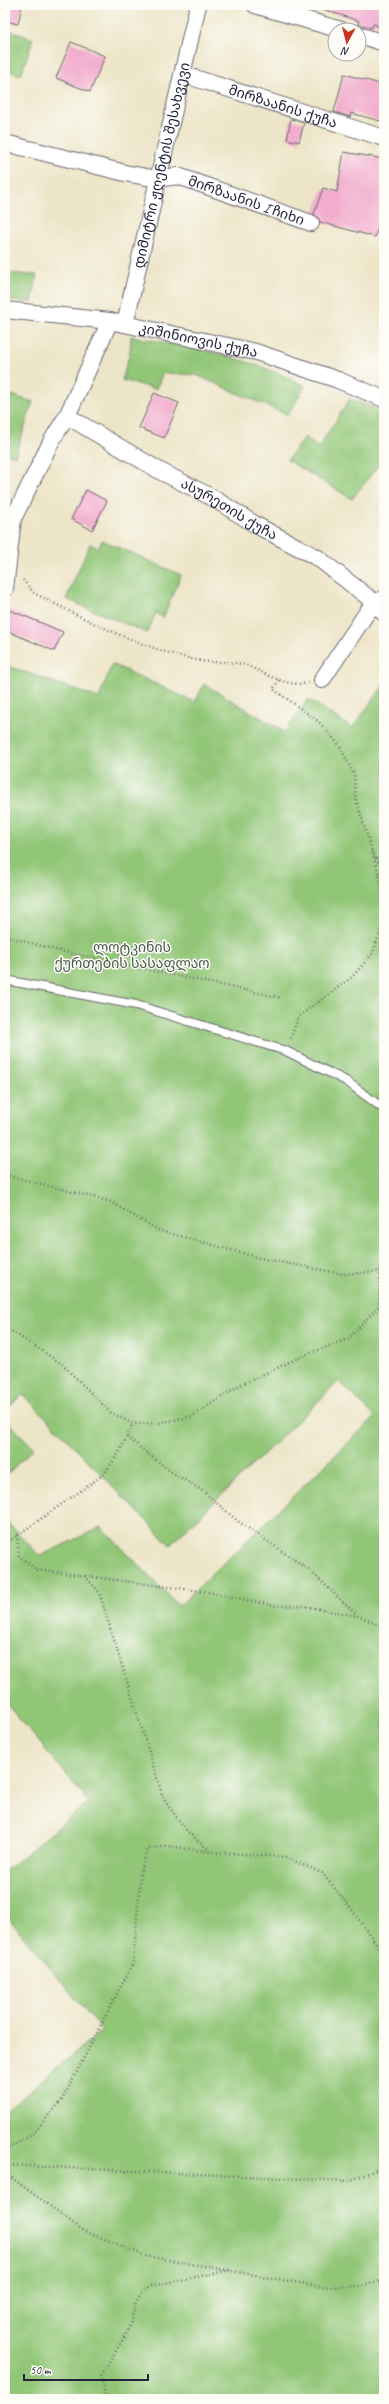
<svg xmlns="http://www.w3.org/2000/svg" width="389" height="2404" font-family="Caveat,'Noto Sans Georgian',sans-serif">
<rect width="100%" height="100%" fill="#fdfcf7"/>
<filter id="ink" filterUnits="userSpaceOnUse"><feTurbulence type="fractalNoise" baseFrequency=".025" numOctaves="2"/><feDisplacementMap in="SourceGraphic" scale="8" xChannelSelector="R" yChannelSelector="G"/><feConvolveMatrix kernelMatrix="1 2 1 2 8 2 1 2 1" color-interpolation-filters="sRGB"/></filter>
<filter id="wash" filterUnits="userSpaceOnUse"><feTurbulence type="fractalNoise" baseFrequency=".012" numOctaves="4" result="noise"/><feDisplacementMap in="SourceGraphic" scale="16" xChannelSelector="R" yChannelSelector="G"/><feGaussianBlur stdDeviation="0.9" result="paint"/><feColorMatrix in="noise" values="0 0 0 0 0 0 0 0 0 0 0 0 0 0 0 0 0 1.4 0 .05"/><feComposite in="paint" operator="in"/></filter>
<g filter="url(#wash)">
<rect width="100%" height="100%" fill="#ede5c8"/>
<g fill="#91c677" stroke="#5a7459">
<polygon points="5,29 33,39 21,75 5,70 7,54 5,53"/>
<polygon points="5,273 37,275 32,302 5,300"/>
<path d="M131,336C190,347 251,357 305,386L288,415L196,375L163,373L156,389L122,380L130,352Z"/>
<polygon points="5,393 33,402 15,456 5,453"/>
<polygon points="350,399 384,412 384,458 352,499 287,460 305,437 318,448"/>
<polygon points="102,540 181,575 163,618 156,613 147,633 66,599 90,544 98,548"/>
<polygon points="112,664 195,702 204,684 285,732 308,699 352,728 384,685 384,2399 5,2399 5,2111 102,2030 5,1914 5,1871 89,1802 5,1701 5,1520 40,1556 101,1527 179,1606 375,1417 339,1381 170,1545 23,1394 5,1411 5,665 99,698"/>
<polygon points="5,1419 34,1448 5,1476"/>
</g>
<g id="blocks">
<g fill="#f2accd">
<polygon points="5,5 22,5 18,24 5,21"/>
<polygon points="320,5 384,5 384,28 373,24 372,28 358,24 359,21 319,8"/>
<polygon points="71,42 105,56 90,92 56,78"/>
<polygon points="344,74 384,85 384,122 351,113 350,117 334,112"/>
<polygon points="291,119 304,123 299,142 287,139"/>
<polygon points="344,152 384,159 384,210 375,237 320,222 314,214 323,188 337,192"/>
<polygon points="154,393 179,403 164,438 139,428"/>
<polygon points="86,490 107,501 92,530 71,519"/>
<polygon points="10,610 63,632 54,651 5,630"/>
</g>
</g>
</g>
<g filter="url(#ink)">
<use href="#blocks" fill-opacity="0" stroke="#69666c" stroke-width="1"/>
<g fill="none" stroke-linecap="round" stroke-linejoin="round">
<defs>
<polyline id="lane" points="5,980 136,1005 286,1051 346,1081 384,1109"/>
<g id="street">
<polyline points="255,5 341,30"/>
<polyline points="359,35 384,43"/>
<path id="s1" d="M182,74L384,138"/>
<path id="s2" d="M5,143L125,173L157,179L178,176L311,223"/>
<path id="s3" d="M5,310L110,321L256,352L338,380L384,399"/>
<path id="s4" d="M125,324L198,5"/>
<path id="s5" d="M67,416L160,471L213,498L256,525L318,558L374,602L384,613"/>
<polyline points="5,589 13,519 52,440 67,416 110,321"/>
<polyline points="322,680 374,602 384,599"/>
</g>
</defs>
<use href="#lane" stroke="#69666c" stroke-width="10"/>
<use href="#street" stroke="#69666c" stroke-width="18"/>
<g stroke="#69666c" stroke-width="2.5" stroke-dasharray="1 3" stroke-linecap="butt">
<path d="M23,580L34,593C86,620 138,647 196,660C212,664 230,660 245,665C264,672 286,688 308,683"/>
<polyline points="279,680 273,689 318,721 340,746 354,775 356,799 383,888 383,923 373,953 352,977 298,1017 290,1041"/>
<polyline points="372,851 384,872"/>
<polyline points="5,936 60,951 282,998"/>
<polyline points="5,1175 109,1201 158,1230 260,1258 342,1274 384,1271"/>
<polyline points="5,1327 62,1364 110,1412 133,1424 159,1423 193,1416 238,1386 305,1355 348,1339 379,1306 380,1270 384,1249"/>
<polyline points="127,1437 170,1471 204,1492 239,1522 308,1569 358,1616 384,1627"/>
<polyline points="17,1535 19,1556 37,1570 85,1576 99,1592 164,1800 187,1831 211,1852 285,1857 322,1873 349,1906 384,1955"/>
<polyline points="5,1544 103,1475 119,1453 133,1424"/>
<polyline points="85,1576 208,1592 276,1606 304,1606 357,1616"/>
<polyline points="5,2150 32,2135 62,2100 133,1963 141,1870 148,1849 168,1846 211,1852"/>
<polyline points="5,2165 348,2181 384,2167"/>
<polyline points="5,2173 84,2231 146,2256 323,2287 363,2286 384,2280"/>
<path d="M106,2399L101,2376C109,2361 119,2347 127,2332C136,2312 130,2300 151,2286L230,2270"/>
</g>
<use href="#lane" stroke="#fff" stroke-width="8"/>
<use href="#street" stroke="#fff" stroke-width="16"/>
</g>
</g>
<g text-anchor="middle" stroke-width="3" stroke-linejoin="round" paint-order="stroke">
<g font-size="14" fill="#22223b" stroke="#fdfcf7">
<text dy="5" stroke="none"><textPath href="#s1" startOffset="106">მირზაანის ქუჩა</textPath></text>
<text dy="5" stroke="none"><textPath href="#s4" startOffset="163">დიმიტრი ჟღენტის შესახვევი</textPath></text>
<text dy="5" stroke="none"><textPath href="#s2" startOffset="250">მირზაანის I ჩიხი</textPath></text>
<text dy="5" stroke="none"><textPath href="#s3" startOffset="196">კიშინიოვის ქუჩა</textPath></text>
<text dy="5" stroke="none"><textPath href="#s5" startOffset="187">ასურეთის ქუჩა</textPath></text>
</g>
<g font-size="14" fill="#495b50" stroke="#fdfcf7">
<text x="132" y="952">ლოტკინის<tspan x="132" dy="16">ქურთების სასაფლაო</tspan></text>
</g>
</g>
<rect width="389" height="2404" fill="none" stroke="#fdfcf7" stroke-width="20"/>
<g transform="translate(347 42) rotate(187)"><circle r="19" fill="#fdfcf7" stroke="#a5a5ac"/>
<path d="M0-3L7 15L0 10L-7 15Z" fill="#c8321e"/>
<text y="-6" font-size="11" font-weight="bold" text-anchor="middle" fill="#22223b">N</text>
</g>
<path d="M24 2374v6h124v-6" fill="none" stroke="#22223b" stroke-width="2"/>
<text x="30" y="2374" font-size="12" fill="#22223b" stroke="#fdfcf7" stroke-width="3" paint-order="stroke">50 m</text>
</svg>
